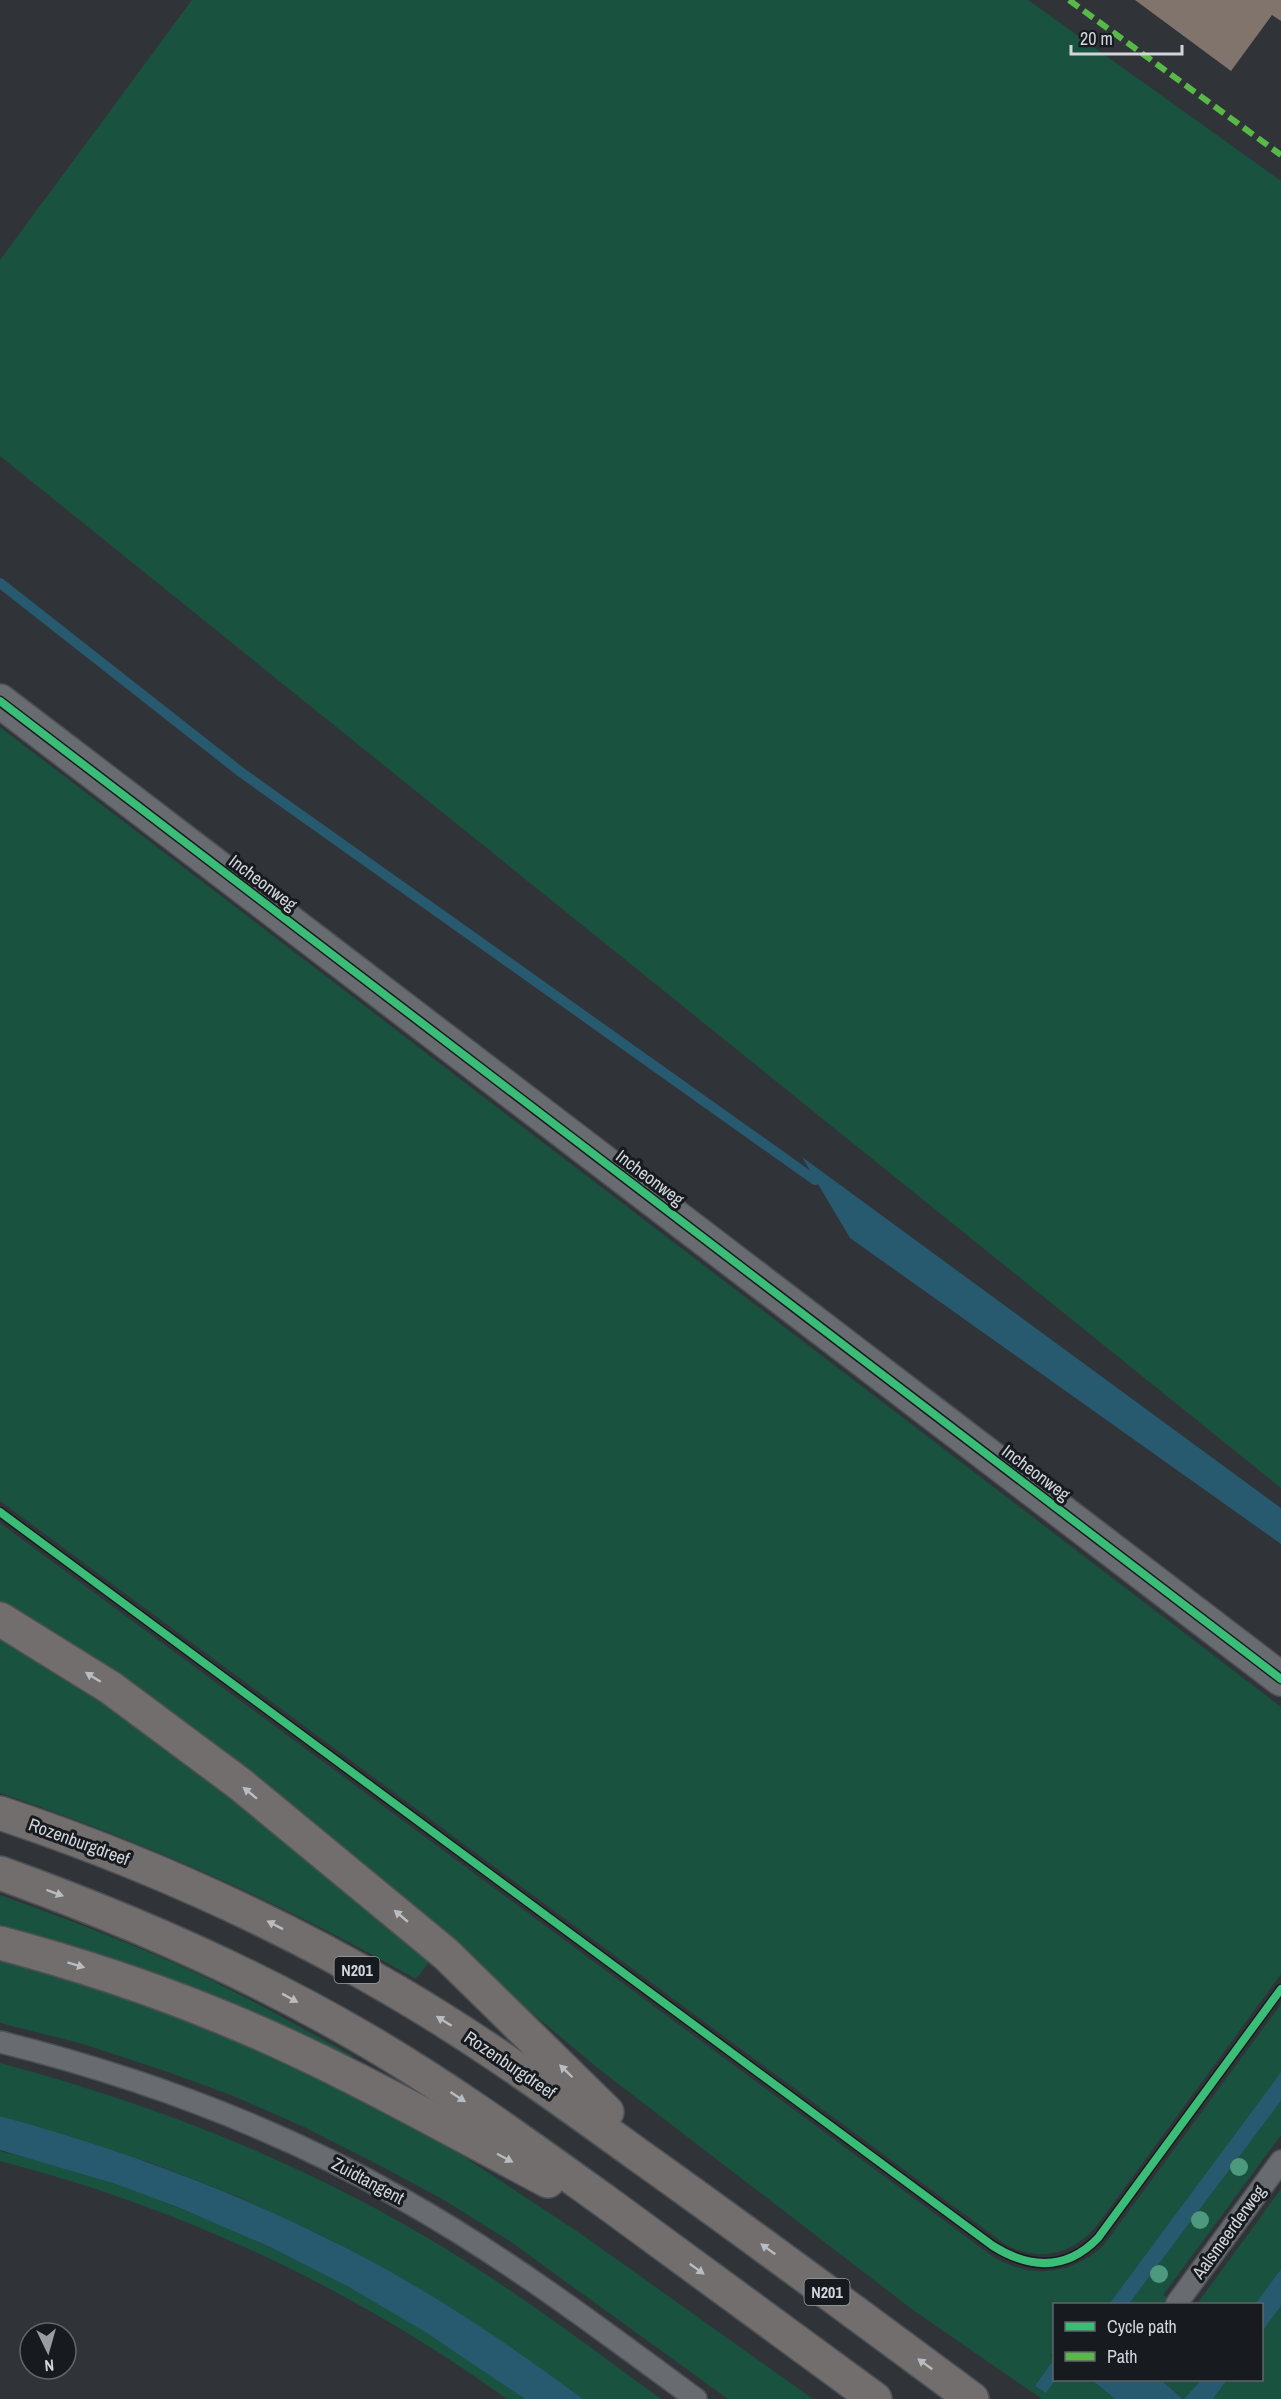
<svg xmlns="http://www.w3.org/2000/svg" width="1281" height="2399" font-family="'Archivo Narrow',sans-serif">
<rect width="100%" height="100%" fill="#303439"/>
<g fill="#19523e">
<polygon points="192,0 1028,0 1281,181 1281,1488 0,456 0,260"/>
<path d="M0,727L1281,1707V1974L1098,2224C1074,2255 1036,2264 1002,2242L0,1501Z"/>
<path d="M0,1523L992,2256C1030,2279 1070,2276 1103,2246L1281,2004V2072L1109,2304H1054V2354L1050,2355L1054,2359L1036,2386L1046,2393L1056,2380H1092L1115,2399H1042L913,2310L599,2069L287,1808L0,1607Z"/>
<path d="M0,1633L167,1742L432,1958L416,1979C280,1902 148,1843 0,1793Z"/>
<path d="M0,1895C59,1916 117,1938 174,1963C236,1990 294,2024 353,2056L348,2064L0,1931Z"/>
<polygon points="0,1955 244,2039 400,2119 466,2158 581,2234 813,2399 728,2399 511,2242 444,2200 379,2165 304,2127 231,2095 165,2071 83,2044 0,2023"/>
<path d="M0,2063C149,2103 293,2158 426,2237C508,2285 584,2343 661,2399H583L468,2320L413,2285L327,2238L238,2197L154,2164L0,2116Z"/>
<polygon points="1281,2101 1281,2135 1163,2295 1179,2304 1129,2304"/>
<path d="M0,2151C39,2161 80,2171 119,2185C197,2213 274,2247 348,2286C410,2319 468,2359 525,2399H507C354,2289 183,2208 0,2161Z"/>
<polygon points="1281,2189 1281,2269 1255,2304 1197,2304"/>
<polygon points="1281,2306 1281,2399 1213,2399 1227,2380 1262,2380 1262,2332"/>
<polygon points="1161,2380 1201,2380 1184,2399"/>
</g>
<g fill="#27596f">
<polygon points="802,1157 1281,1508 1281,1544 850,1238"/>
<polygon points="1281,2072 1281,2101 1129,2304 1109,2304"/>
<path d="M0,2116C112,2147 222,2186 326,2238C417,2282 502,2339 583,2399H525L427,2333L349,2287L270,2247L180,2208L116,2184L0,2150Z"/>
<polygon points="1281,2269 1281,2306 1262,2332 1262,2304 1255,2304"/>
<polygon points="1054,2359 1056,2380 1046,2393 1035,2386"/>
<polygon points="1092,2380 1161,2380 1183,2399 1115,2399"/>
<polygon points="1201,2380 1227,2380 1213,2399 1184,2399"/>
</g>
<g fill="none" stroke-linecap="round" stroke-linejoin="round">
<polyline stroke="#27596f" stroke-width="10" points="0,583 242,773 815,1180"/>
</g>
<polygon fill="#81746c" points="1135,0 1281,0 1281,21 1272,15 1231,71"/>
<g fill="none" stroke-linecap="round" stroke-linejoin="round">
<defs>
<g id="lane">
<path d="M0,2042C141,2077 278,2128 404,2200C507,2258 601,2329 696,2399"/>
<polyline points="1177,2303 1281,2161"/>
</g>
<polyline id="secondary" points="0,701 1281,1679"/>
<g id="highway">
<polyline points="0,1619 111,1688 240,1784 446,1954 607,2112"/>
<path d="M0,1813C138,1859 271,1918 397,1992C479,2040 557,2096 634,2152C748,2233 860,2316 972,2399"/>
<path d="M0,1873C125,1918 246,1970 361,2037C449,2088 531,2148 613,2207C700,2271 787,2335 875,2399"/>
<path d="M0,1943C75,1963 148,1987 219,2016C333,2062 440,2124 548,2181"/>
</g>
</defs>
<use href="#lane" stroke="#4d5055" stroke-width="24"/>
<use href="#secondary" stroke="#4d5055" stroke-width="36"/>
<use href="#highway" stroke="#4d5055" stroke-width="36"/>
<use href="#lane" stroke="#686c70" stroke-width="21"/>
<use href="#secondary" stroke="#686c70" stroke-width="33"/>
<use href="#highway" stroke="#716e6d" stroke-width="33"/>
<polyline stroke="#58b947" stroke-width="6" stroke-dasharray="12 6" stroke-linecap="butt" points="1069,0 1281,155"/>
<defs>
<g id="cycleway">
<polyline points="0,701 1281,1679"/>
<path d="M0,1512L993,2246C1030,2269 1066,2271 1098,2238L1281,1989"/>
</g>
</defs>
<use href="#cycleway" stroke="#171b1f" stroke-width="11"/>
<use href="#cycleway" stroke="#3abd76" stroke-width="8"/>
</g>
<g fill="#4c997d">
<circle cx="1239" cy="2167" r="9"/>
<circle cx="1200" cy="2220" r="9"/>
<circle cx="1159" cy="2274" r="9"/>
</g>
<defs><path id="oneway-solid" d="M-6-.8H1V-3.2L6.5 0L1 3.2V.8H-6Z" transform="scale(1.5)"/></defs>
<g fill="#b9bcc0">
<use href="#oneway-solid" transform="translate(93 1677) rotate(-148)"/>
<use href="#oneway-solid" transform="translate(250 1793) rotate(-141)"/>
<use href="#oneway-solid" transform="translate(55 1893) rotate(20)"/>
<use href="#oneway-solid" transform="translate(401 1916) rotate(-140)"/>
<use href="#oneway-solid" transform="translate(275 1925) rotate(-153)"/>
<use href="#oneway-solid" transform="translate(76 1965) rotate(17)"/>
<use href="#oneway-solid" transform="translate(290 1998) rotate(29)"/>
<use href="#oneway-solid" transform="translate(444 2021) rotate(-148)"/>
<use href="#oneway-solid" transform="translate(566 2071) rotate(-136)"/>
<use href="#oneway-solid" transform="translate(458 2097) rotate(33)"/>
<use href="#oneway-solid" transform="translate(505 2158) rotate(28)"/>
<use href="#oneway-solid" transform="translate(768 2249) rotate(-144)"/>
<use href="#oneway-solid" transform="translate(697 2269) rotate(36)"/>
<use href="#oneway-solid" transform="translate(925 2364) rotate(-144)"/>
</g>
<g text-anchor="middle" stroke-width="6" stroke-linejoin="round" paint-order="stroke">
<g fill="#171b1f" stroke="#999ea3" stroke-width="1.5">
<rect x="334.5" y="1957" width="45" height="26" rx="4.5"/>
<rect x="804.5" y="2279" width="45" height="26" rx="4.5"/>
</g>
<g font-size="16" font-weight="bold" fill="#d1d6dc">
<text x="357" y="1976">N201</text>
<text x="827" y="2298">N201</text>
</g>
<g font-size="18" fill="#d1d6dc" stroke="#171b1f">
<text transform="translate(263 883) rotate(37)" y="6">Incheonweg</text>
<text transform="translate(650 1178) rotate(37)" y="6">Incheonweg</text>
<text transform="translate(1036 1473) rotate(37)" y="6">Incheonweg</text>
<text transform="translate(79 1842) rotate(20)" y="6">Rozenburgdreef</text>
<text transform="translate(510 2065) rotate(34)" y="6">Rozenburgdreef</text>
<text transform="translate(368 2181) rotate(28)" y="6">Zuidtangent</text>
<text transform="translate(1229 2232) rotate(-54)" y="6">Aalsmeerderweg</text>
</g>
</g>
<rect x="1053" y="2303" width="210" height="78" fill="#171b1f" stroke="#61666b" stroke-width="1.5"/>
<rect x="1065" y="2322" width="30" height="9" fill="#3abd76" stroke="#61666b" stroke-width="1.5"/>
<text x="1107" y="2333" font-size="18" fill="#d1d6dc">Cycle path</text>
<rect x="1065" y="2352" width="30" height="9" fill="#58b947" stroke="#61666b" stroke-width="1.5"/>
<text x="1107" y="2363" font-size="18" fill="#d1d6dc">Path</text>
<g transform="translate(48 2351) rotate(175)"><circle r="28" fill="#171b1f" stroke="#61666b" stroke-width="1.5"/>
<path d="M0-4.5L10 22L0 15L-10 22Z" fill="#999da3"/>
<text y="-9" font-size="16" font-weight="bold" text-anchor="middle" fill="#d1d6dc">N</text>
</g>
<path d="M1071 45v9h111v-9" fill="none" stroke="#d1d6dc" stroke-width="3"/>
<text x="1080" y="45" font-size="18" fill="#d1d6dc" stroke="#171b1f" stroke-width="4.5" paint-order="stroke">20 m</text>
</svg>
